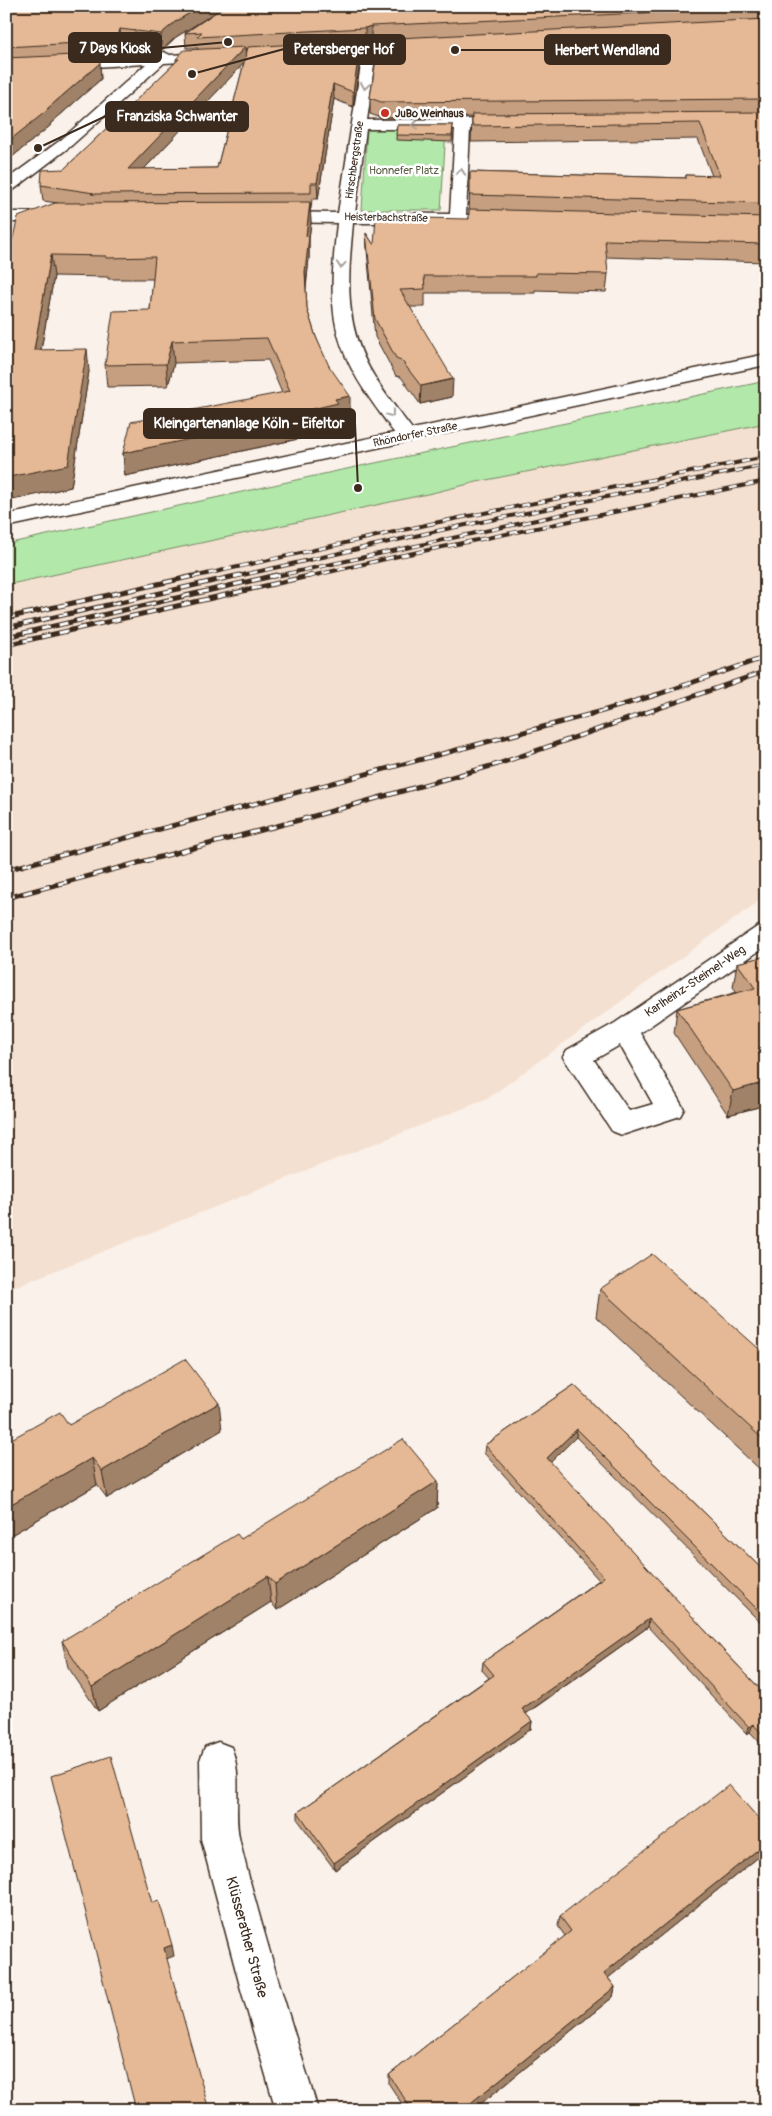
<svg xmlns="http://www.w3.org/2000/svg" width="772" height="2116" font-family="Pangolin,sans-serif">
<rect width="100%" height="100%" fill="#faf1ea"/>
<filter id="ink" filterUnits="userSpaceOnUse"><feTurbulence type="fractalNoise" baseFrequency=".02" numOctaves="2"/><feDisplacementMap in="SourceGraphic" scale="10" xChannelSelector="R" yChannelSelector="G"/><feConvolveMatrix kernelMatrix="1 2 1 2 8 2 1 2 1" color-interpolation-filters="sRGB"/></filter>
<g filter="url(#ink)">
<polygon fill="#f4e0d0" points="766,423 766,896 487,1099 6,1290 6,585 432,493 477,482"/>
<g fill="#b2e8aa" stroke="#768964">
<polygon points="367,129 446,129 441,210 362,210"/>
<polygon points="766,381 766,423 477,482 432,493 6,585 6,544 337,471"/>
</g>
<g fill="none" stroke-linecap="round" stroke-linejoin="round">
<defs>
<g id="minor">
<path d="M415,41L422,45L420,48L377,51L367,120L510,119L515,121L518,124L515,127L510,129H470L466,215H507L513,217L515,220L513,223H353C348,279 343,326 374,376C386,397 403,416 417,436L414,440C398,444 392,429 383,417C328,343 328,312 337,223L273,222L267,220L265,217L267,214L273,212L338,213L363,52L164,63L72,145L12,191L6,193V180L62,139L146,64L6,72V64L156,55L164,52L170,55ZM366,129H455L450,214L355,213Z"/>
<polygon points="6,212 55,212 61,214 63,217 61,220 55,222 6,222"/>
<path d="M766,924V946L640,1033L684,1109L680,1116L622,1135L612,1131L563,1057L567,1050L615,1023L757,927ZM620,1045L653,1104L629,1111L594,1060Z"/>
<path d="M218,1742L231,1747C244,1777 232,1811 240,1842C262,1932 291,2021 318,2110H276L240,1986L201,1839L200,1760L205,1747Z"/>
</g>
<polygon id="tertiary" points="766,354 766,365 6,527 6,515"/>
</defs>
<use href="#minor" stroke="#3b2a1e" stroke-width="3"/>
<use href="#tertiary" stroke="#3b2a1e" stroke-width="3"/>
<use href="#minor" fill="#fff" fill-rule="evenodd"/>
<use href="#tertiary" fill="#fff" fill-rule="evenodd"/>
<defs>
<g id="rail-far1">
<polyline points="193,577 439,522 766,457"/>
<polyline points="234,577 446,529 766,465"/>
<polyline points="272,577 587,509"/>
<polyline points="307,577 394,557 766,481"/>
</g>
<g id="rail">
<polyline points="6,618 198,575"/>
<polyline points="6,628 240,575"/>
<polyline points="6,637 277,575"/>
<polyline points="6,645 313,575"/>
<polyline points="6,870 599,712 659,694 766,657"/>
<polyline points="6,898 307,818 498,764 766,671"/>
</g>
</defs>
<use href="#rail-far1" stroke="#3b2a1e" stroke-width="4"/>
<use href="#rail" stroke="#3b2a1e" stroke-width="5"/>
<use href="#rail-far1" stroke="#fff" stroke-width="2.5" stroke-dasharray="8" stroke-linecap="butt"/>
<use href="#rail" stroke="#fff" stroke-width="3" stroke-dasharray="9" stroke-linecap="butt"/>
</g>
<g fill="#c59f80" stroke="#3b2a1e" fill-rule="evenodd">
<path d="M6,6H766V262L606,257L608,274L606,292L535,290V293H425V307H410L452,397L420,404L401,377L396,376L375,337L367,250L366,233L374,245L469,219L470,172L686,178V175L712,176L698,139L471,142L472,117L381,118L370,114V98L378,41H371L361,43V55L353,107L334,99L318,199H312L311,209H310L311,223L309,238V258L306,289L307,309L316,337L350,419L339,421V426L311,432L312,436L125,476L123,453L282,393L268,360L174,363L168,386L107,387L105,365L150,310L153,279H108V277L54,276L41,350L89,371L71,487L12,500L11,497H6V266L58,203L43,201L41,185L64,169L176,62V59L198,49V48H186L185,33L215,13L176,37L162,50L121,44L120,52L98,54L101,79L50,124L51,125L12,157L6,160ZM245,49H248L246,57ZM244,63L217,168L144,169Z"/>
<polygon points="397,125 453,125 452,142 396,140"/>
<polygon points="766,948 766,1105 728,1115 674,1033 677,1009 737,992 733,987 737,963 763,957 765,949"/>
<polygon points="600,1289 766,1355 766,1475 596,1317"/>
<polygon points="574,1385 766,1573 766,1628 576,1437 550,1462 723,1650 766,1695 766,1749 750,1732 747,1734 648,1627 526,1714 532,1721 531,1729 335,1870 298,1820 298,1812 489,1678 482,1670 483,1662 599,1580 484,1453 485,1445"/>
<polygon points="69,1425 222,1430 107,1498 97,1485 6,1538 6,1442"/>
<polygon points="438,1481 437,1508 277,1610 271,1602 98,1711 68,1667 62,1641 241,1539"/>
<polygon points="766,1827 766,1851 608,1978 615,1987 613,1997 473,2110 406,2110 389,2084 389,2075 565,1936 558,1926 560,1916"/>
</g>
<g fill="#a08268" stroke="#3b2a1e">
<polygon points="201,6 226,6 176,37 162,50 161,34 175,22"/>
<polygon points="371,26 371,41 365,43 365,28"/>
<polygon points="120,29 121,44 120,52 118,37"/>
<polygon points="361,40 361,55 353,107 353,92"/>
<polygon points="245,47 246,61 129,185 128,169"/>
<polygon points="100,63 101,79 50,124 51,125 12,157 6,160 6,143 47,109"/>
<polygon points="333,84 334,99 318,199 317,183"/>
<polygon points="310,202 311,223 309,238 309,258 305,293 305,272 306,236"/>
<polygon points="51,255 54,276 37,372 34,350"/>
<polygon points="172,341 174,363 168,386 166,364"/>
<polygon points="87,349 89,371 71,487 12,500 9,477"/>
<polygon points="453,379 452,397 420,404 421,386"/>
<polygon points="350,396 350,419 339,421 339,426 311,432 312,436 125,476 123,453 308,410 335,399"/>
<polygon points="766,1082 766,1105 728,1115 733,1091"/>
<polygon points="219,1403 222,1430 107,1498 102,1471"/>
<polygon points="577,1429 576,1437 546,1467 547,1458"/>
<polygon points="92,1458 97,1485 6,1538 6,1507"/>
<polygon points="438,1481 437,1508 277,1610 275,1584"/>
<polygon points="268,1576 271,1602 98,1711 92,1687"/>
<polygon points="649,1619 648,1627 521,1717 522,1709"/>
<polygon points="532,1721 531,1729 335,1870 334,1863"/>
<polygon points="753,1724 750,1732 747,1734 749,1727"/>
<polygon points="766,1843 766,1851 602,1983 604,1973"/>
<polygon points="172,1945 174,1956 166,1959 164,1948"/>
<polygon points="615,1987 613,1997 473,2110 462,2110"/>
</g>
<g fill="#e5b995" stroke="#3b2a1e">
<polygon points="6,6 201,6 175,22 161,34 120,29 118,37 96,38 97,42 6,47"/>
<polygon points="225,6 766,6 766,7 371,26 365,28 197,37 202,32 185,33"/>
<polygon points="766,19 766,99 381,102 370,98 379,39"/>
<polygon points="361,40 353,92 333,84 317,183 311,183 311,193 91,194 94,193 41,185 42,170 64,169 179,59 176,59 184,50 245,47 128,169 217,168 248,47"/>
<polygon points="99,54 100,63 47,109 49,109 10,140 6,143 6,58"/>
<polygon points="766,112 766,203 470,195 470,172 686,178 686,175 720,176 700,123 472,126 472,114"/>
<polygon points="397,125 453,125 452,136 396,135"/>
<polygon points="310,202 306,236 309,236 305,272 307,309 316,337 329,366 350,396 335,399 338,403 308,410 311,414 123,453 131,422 290,391 267,338 172,341 166,364 105,365 113,311 150,310 155,257 106,258 106,256 51,255 34,350 87,349 68,465 9,477 8,474 6,474 6,266 18,217 55,203"/>
<polygon points="469,209 766,217 766,244 605,240 608,274 536,273 536,276 424,276 425,289 400,290 453,379 421,386 401,360 396,358 375,319 366,233 374,245 376,217 469,219"/>
<polygon points="766,956 766,1016 763,1017 766,1021 766,1082 733,1091 677,1009 755,988 737,963"/>
<polygon points="652,1254 766,1355 766,1442 600,1289"/>
<polygon points="185,1359 219,1403 102,1471 92,1458 6,1507 6,1442 60,1412 69,1425"/>
<polygon points="574,1385 766,1573 766,1618 577,1429 547,1458 723,1650 766,1695 766,1738 753,1724 749,1727 649,1619 522,1709 532,1721 334,1863 298,1812 494,1675 483,1662 604,1577 485,1445"/>
<polygon points="403,1439 438,1481 275,1584 268,1576 92,1687 62,1641 237,1534 241,1539"/>
<polygon points="111,1756 152,1903 159,1901 172,1945 164,1948 209,2110 136,2110 51,1776"/>
<polygon points="729,1785 766,1827 766,1843 604,1973 615,1987 462,2110 412,2110 389,2075 571,1931 560,1916"/>
</g>
<defs><path id="oneway-chevron" d="M-2-3.5L2.5 0L-2 3.5" fill="none" stroke-width="1.6" stroke-linecap="round" stroke-linejoin="round" transform="scale(1.25)"/></defs>
<g stroke="#a79f9a">
<use href="#oneway-chevron" transform="translate(365 86) rotate(99)"/>
<use href="#oneway-chevron" transform="translate(415 125) rotate(180)"/>
<use href="#oneway-chevron" transform="translate(461 172) rotate(-86)"/>
<use href="#oneway-chevron" transform="translate(341 265) rotate(94)"/>
<use href="#oneway-chevron" transform="translate(391 414) rotate(53)"/>
</g>
</g>
<circle fill="#c8321e" stroke="#fff" stroke-width="2" cx="385" cy="113" r="5"/>
<g text-anchor="middle" stroke-width="5" stroke-linejoin="round" paint-order="stroke">
<g font-size="11" font-weight="bold" fill="#3b2a1e" stroke="#fff" text-anchor="start">
<text x="395" y="117">JuBo Weinhaus</text>
</g>
<g font-size="11" fill="#3b2a1e" stroke="#fff">
<text transform="translate(354 160) rotate(-82)" y="4">Hirschbergstraße</text>
<text transform="translate(386 217) rotate(1)" y="4">Heisterbachstraße</text>
<text transform="translate(415 434) rotate(-12)" y="4">Rhöndorfer Straße</text>
</g>
<g font-size="11" fill="#595a41" stroke="#fff">
<text x="404" y="174">Honnefer Platz</text>
</g>
<g font-size="12" fill="#3b2a1e" stroke="#fff">
<text transform="translate(695 981) rotate(-34)" y="4">Karlheinz-Steimel-Weg</text>
</g>
<g font-size="15" fill="#3b2a1e" stroke="#fff">
<text transform="translate(247 1937) rotate(75)" y="5">Klüsserather Straße</text>
</g>
</g>
<path fill="none" stroke="#3b2a1e" stroke-width="2" d="M228 42L161 48M192 74L284 49M455 50L545 50M38 148L106 116M358 488L355 423"/>
<g fill="#3b2a1e" stroke="#fff" stroke-width="2">
<circle cx="228" cy="42" r="5"/>
<circle cx="192" cy="74" r="5"/>
<circle cx="455" cy="50" r="5"/>
<circle cx="38" cy="148" r="5"/>
<circle cx="358" cy="488" r="5"/>
</g>
<g fill="#3b2a1e" stroke="#3b2a1e" stroke-width="2">
<rect x="69" y="33" width="92" height="29" rx="5"/>
<rect x="284" y="35" width="121" height="29" rx="5"/>
<rect x="545" y="35" width="125" height="29" rx="5"/>
<rect x="106" y="102" width="142" height="29" rx="5"/>
<rect x="144" y="409" width="211" height="29" rx="5"/>
</g>
<g font-size="14" text-anchor="middle" font-weight="bold" fill="#fff">
<text x="115" y="53">7 Days Kiosk</text>
<text x="344" y="54">Petersberger Hof</text>
<text x="607" y="55">Herbert Wendland</text>
<text x="177" y="121">Franziska Schwanter</text>
<text x="249" y="428">Kleingartenanlage Köln - Eifeltor</text>
</g>
<rect width="772" height="2116" fill="none" stroke="#fff" stroke-width="25"/>
<rect x="12" y="12" width="747" height="2091" fill="none" stroke="#3b2a1e" stroke-width="2" filter="url(#ink)"/>
</svg>
